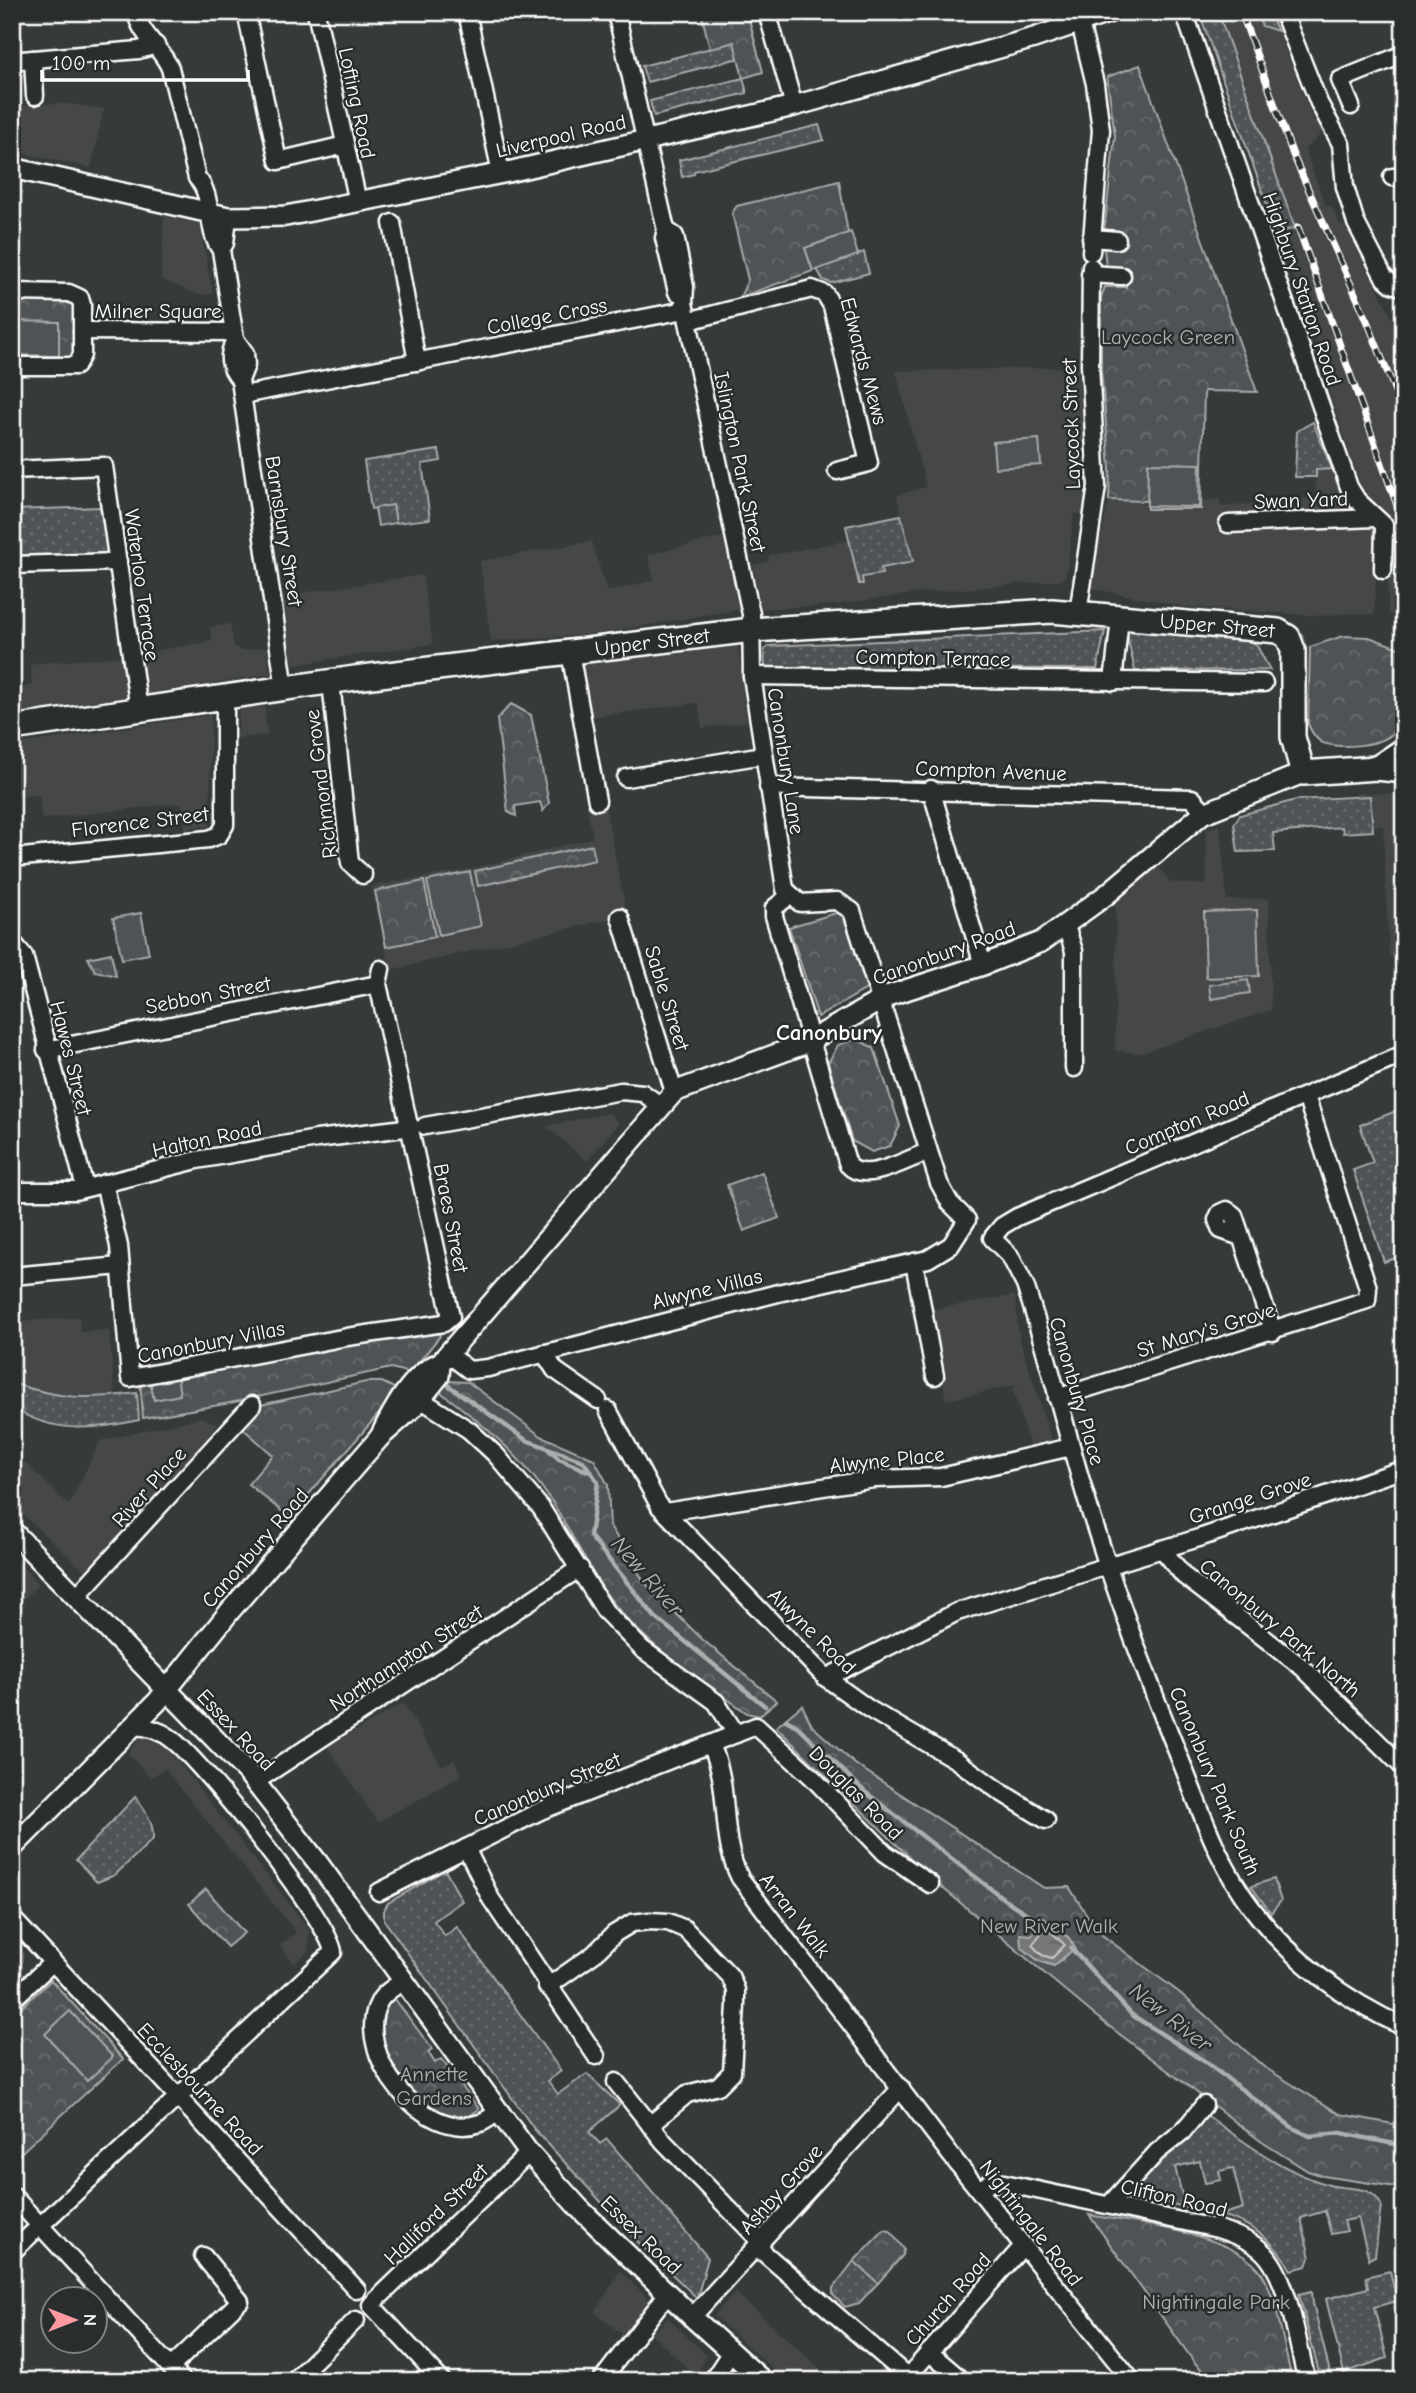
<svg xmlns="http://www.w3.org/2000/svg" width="1416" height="2393" font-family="'Comic Neue',sans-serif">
<defs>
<pattern id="grass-dots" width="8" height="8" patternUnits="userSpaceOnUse" patternTransform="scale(1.75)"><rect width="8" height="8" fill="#505354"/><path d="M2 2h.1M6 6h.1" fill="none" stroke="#6a6d6e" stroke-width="1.8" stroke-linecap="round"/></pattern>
<pattern id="park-crowns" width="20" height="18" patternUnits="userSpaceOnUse" patternTransform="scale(1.75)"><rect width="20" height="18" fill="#505354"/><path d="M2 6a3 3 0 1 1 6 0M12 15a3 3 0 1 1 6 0" fill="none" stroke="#6a6d6e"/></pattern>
<pattern id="water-ripples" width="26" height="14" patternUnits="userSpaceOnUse" patternTransform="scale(1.75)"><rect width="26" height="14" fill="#767879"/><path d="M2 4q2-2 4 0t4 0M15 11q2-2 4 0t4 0" fill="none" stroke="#616262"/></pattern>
</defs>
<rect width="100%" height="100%" fill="#373a3b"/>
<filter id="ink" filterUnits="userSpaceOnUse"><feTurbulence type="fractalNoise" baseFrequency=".0143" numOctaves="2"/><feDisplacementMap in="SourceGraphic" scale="14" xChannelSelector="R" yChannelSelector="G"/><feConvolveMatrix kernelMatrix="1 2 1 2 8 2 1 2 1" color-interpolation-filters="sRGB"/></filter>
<g filter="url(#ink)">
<g fill="#444748">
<polygon points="1218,12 1255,12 1258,22 1278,31 1310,112 1325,131 1305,149 1326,207 1332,206 1339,223 1345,226 1389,311 1404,350 1404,545 1393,549 1393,520 1363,489 1359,480 1320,366 1323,358 1277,233 1295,227"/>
<polygon points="18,98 22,99 23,106 63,103 104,109 91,168 12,151 12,104 17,105"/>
<polygon points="164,216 198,223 200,226 213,294 196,294 161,279"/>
<polygon points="1078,367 1088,479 1083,514 1074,514 1066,576 1063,580 918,593 834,605 761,609 753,565 769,561 768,556 905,529 897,495 926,487 896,371"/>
<polygon points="1332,469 1343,500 1358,513 1359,528 1378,529 1374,615 1349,613 1323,616 1186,607 1089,588 1109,500 1147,501 1147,509 1201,509 1201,501 1220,499 1221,506 1231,506 1315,497 1316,470"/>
<polygon points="725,536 740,609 597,634 491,641 480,561 592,541 607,592 654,580 648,555"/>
<polygon points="1388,568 1404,570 1404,615 1388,614"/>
<polygon points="422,575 433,644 292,665 281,596"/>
<polygon points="230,624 234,646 241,651 267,647 270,674 12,715 12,690 32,685 31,664 125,656 212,641 210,627"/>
<polygon points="738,646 747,722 702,728 698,703 588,717 579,663"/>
<polygon points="265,706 267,735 238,738 239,709"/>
<polygon points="211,715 210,826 185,829 182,803 42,819 39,795 12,797 12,745"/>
<polygon points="1357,793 1404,794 1404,956 1389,957 1383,826 1364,825"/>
<polygon points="604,800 627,915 390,970 372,886 463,871 593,838 586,804"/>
<polygon points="1220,825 1227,900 1269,899 1271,1010 1141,1053 1115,1051 1116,896 1156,864 1171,882 1207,885 1206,829"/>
<polygon points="609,1113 619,1123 587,1161 546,1126"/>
<polygon points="1015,1295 1019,1337 1052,1441 1030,1447 1012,1388 1022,1384 946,1400 930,1310"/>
<polygon points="79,1317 81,1332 109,1330 115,1396 82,1400 46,1394 12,1383 12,1322"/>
<polygon points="202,1417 218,1424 89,1575 12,1505 12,1450 69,1505 100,1441"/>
<polygon points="12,1556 39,1584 12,1610"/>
<polygon points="403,1703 442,1766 454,1760 462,1775 378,1822 327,1747"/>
<polygon points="144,1733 158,1736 309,1929 308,1951 294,1964 280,1945 296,1932 165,1769 150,1778 128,1753"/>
<polygon points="620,2271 650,2300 623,2335 595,2312"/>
<polygon points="735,2292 834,2381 786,2381 714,2316"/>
<polygon points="668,2318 706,2355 697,2377 651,2334"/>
</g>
<g fill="url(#grass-dots)" stroke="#a8a9aa" stroke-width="2">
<polygon points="1199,12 1218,12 1295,228 1277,233"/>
<polygon points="1255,12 1268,12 1278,31 1262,26"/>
<polygon points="734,42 739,58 647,82 642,66"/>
<polygon points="743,78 747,93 654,116 650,101"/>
<polygon points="819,125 824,140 694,171 694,174 682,177 679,160"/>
<polygon points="864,252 869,273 831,283 823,280 817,269"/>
<polygon points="1313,422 1332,469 1316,470 1316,477 1295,477 1297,431"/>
<polygon points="439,450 441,461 422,464 430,519 396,523 393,506 371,509 364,461"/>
<polygon points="102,507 107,553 12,557 12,510"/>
<polygon points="901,515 913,562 881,568 882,574 862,577 863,584 859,584 846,526"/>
<polygon points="1105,631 1097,669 765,668 764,650 769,646"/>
<polygon points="1126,631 1242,638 1256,644 1270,670 1135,671"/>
<polygon points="1370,796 1373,831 1343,833 1342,827 1273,833 1275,851 1238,852 1234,824 1240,815 1296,800"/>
<polygon points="1404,1108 1404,1255 1384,1262 1353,1170 1373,1163 1360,1125"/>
<path d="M12,1383C61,1399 86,1400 137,1393L139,1420C95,1430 51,1434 12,1407Z"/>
<path d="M135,1797C145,1811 154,1821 153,1839L115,1875L97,1882L76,1860Z"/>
<polygon points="445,1870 462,1901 434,1921 445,1936 457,1927 561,2071 548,2081 558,2094 587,2074 620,2105 589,2132 600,2144 607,2139 708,2258 697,2298 638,2242 535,2130 384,1920 384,1910 388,1903"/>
<polygon points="1274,1879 1281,1901 1271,1913 1251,1886"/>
<path d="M1205,2114C1243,2141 1283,2172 1329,2185C1347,2190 1372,2184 1381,2205L1375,2256L1369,2259L1358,2218L1344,2221L1347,2231L1331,2234L1325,2211L1301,2218L1310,2258L1307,2266L1291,2270C1275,2241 1252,2223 1220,2215L1243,2208L1233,2168L1219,2171L1221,2180L1205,2183L1200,2161L1175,2167L1185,2207L1129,2195Z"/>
<polygon points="854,2261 878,2283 859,2303 845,2307 833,2295 833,2288"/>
<polygon points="1390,2271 1397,2301 1374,2307 1387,2358 1344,2373 1326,2299 1368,2288 1366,2277"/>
<polygon points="1312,2291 1313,2303 1332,2381 1321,2381 1299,2294"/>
</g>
<g fill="url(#park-crowns)" stroke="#a8a9aa" stroke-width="2">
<polygon points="701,12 747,12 763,72 743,78 734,42 710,49"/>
<polygon points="1140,65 1257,392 1204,391 1201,509 1147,509 1147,501 1109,500 1110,468 1101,369 1101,297 1105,287 1126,287 1127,268 1106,266 1104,249 1121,233 1104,231 1115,136 1107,77"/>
<polygon points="839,181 848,233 805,248 813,271 740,297 748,280 732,213 737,206"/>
<polygon points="12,300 68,300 74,305 73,356 67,361 12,359"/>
<polygon points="393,505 396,523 378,526 375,508"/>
<path d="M1343,636L1369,637L1404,650C1404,677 1408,707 1394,731C1386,746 1335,750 1321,742C1315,738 1311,731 1308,724L1310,647Z"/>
<polygon points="511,704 531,715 549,803 543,811 540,802 515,806 516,816 508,812 497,719"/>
<polygon points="592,845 595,860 478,886 475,871"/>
<polygon points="424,881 435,937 386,947 375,891"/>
<polygon points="843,911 868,988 818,1017 789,927"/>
<polygon points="111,953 116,976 95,971 88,958"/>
<polygon points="1248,980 1250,993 1211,999 1209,985"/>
<polygon points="856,1039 874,1048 900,1126 890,1146 872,1152 852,1141 828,1063 838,1045"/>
<polygon points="762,1172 779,1218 744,1231 727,1185"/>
<polygon points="437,1329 440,1336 410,1373 391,1368 225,1404 143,1418 140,1380"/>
<path d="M447,1381L468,1382L541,1436L594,1459L608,1485L610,1526L645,1583L703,1640L777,1701L759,1716L747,1713C703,1681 654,1652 619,1610C591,1577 575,1537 552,1502C523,1457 481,1422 439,1391Z"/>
<polygon points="366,1382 382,1382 394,1388 396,1394 289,1517 248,1484 273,1455 239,1425 256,1406"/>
<polygon points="802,1705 812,1726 855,1764 1044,1888 1069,1887 1098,1932 1180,1993 1264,2067 1340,2114 1404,2126 1404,2188 1323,2176 1308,2171 1262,2142 1093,2014 932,1879 776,1727"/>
<polygon points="206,1889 244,1933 227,1947 189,1904"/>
<polygon points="51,1980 123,2059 12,2161 12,2016"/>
<polygon points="392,1995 432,2049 428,2052 435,2063 441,2059 479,2109 467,2118 443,2115 418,2105 386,2056 379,2030 381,2005"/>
<path d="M1089,2215C1136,2224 1245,2233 1266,2281C1279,2309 1283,2344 1291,2375L1272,2381H1213L1195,2363Z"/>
<polygon points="884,2230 890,2231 904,2249 903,2255 878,2283 854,2261"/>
</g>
<g fill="#505354" stroke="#a8a9aa" stroke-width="2">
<polygon points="851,232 858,255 813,271 805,248"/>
<polygon points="12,321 59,322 59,356 12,355"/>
<polygon points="1039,439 1041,465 995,468 993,442"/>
<polygon points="1148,463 1200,464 1199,507 1147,506"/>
<polygon points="470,872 481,926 439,935 427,881"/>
<polygon points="1257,910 1259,976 1206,978 1204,912"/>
<polygon points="141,913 149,954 122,959 113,918"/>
<polygon points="177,1375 180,1395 154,1400 150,1380"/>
<polygon points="70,2011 113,2057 87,2081 45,2034"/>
</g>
<polygon fill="url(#water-ripples)" stroke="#adaeaf" stroke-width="2" points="1041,1916 1069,1938 1075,1948 1054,1966 1039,1961 1021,1947 1020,1934 1032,1935"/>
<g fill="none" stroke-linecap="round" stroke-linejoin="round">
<polygon stroke="#c8c9c9" stroke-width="2" points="1046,1927 1065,1945 1052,1958 1042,1955 1032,1945"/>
<g stroke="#adaeaf" stroke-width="4.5">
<polyline points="445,1383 526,1440 583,1461 598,1482 590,1536 655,1617 765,1706"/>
<polyline points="549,1450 559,1459 590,1472"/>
<polyline points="786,1720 797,1726 864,1791 1004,1899 1043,1924"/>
<polyline points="1071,1948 1132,2015 1204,2061 1293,2128 1310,2136 1341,2133 1404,2146"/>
</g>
<defs>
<g id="minor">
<path d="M136,12C140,35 161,47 170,68L197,178C215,197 205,230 221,250L235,339L245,353L246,365L240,380L285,689"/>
<polyline points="246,12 278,161 345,145"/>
<polyline points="316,12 358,202"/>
<polyline points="467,12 501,173"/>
<polyline points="616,12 666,230 664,238 677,292"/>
<polyline points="767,12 794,106"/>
<polyline points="1184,12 1349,487 1357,500 1384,525 1383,570"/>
<polyline points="1283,12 1319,103 1341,144 1345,187 1356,223 1384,277 1392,284 1404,288"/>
<polyline points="1080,23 1095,84 1101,130 1091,252"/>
<polyline points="33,59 35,96"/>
<polyline points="22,60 139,50 156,45"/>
<polyline points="1351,106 1340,80 1404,54"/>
<polyline points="1392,177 1404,177"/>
<polyline points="392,223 417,362"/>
<polyline points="1091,238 1117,240"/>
<polyline points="221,250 225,243 228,217"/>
<polyline points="1090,274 1122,276"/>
<polyline points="12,292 69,293 80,298 82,305 82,355 76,366 12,366"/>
<polyline points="688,321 812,289 825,294 832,306 869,463 837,471"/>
<polyline points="82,331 234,332"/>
<path d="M235,339C227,356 228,366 240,380"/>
<polyline points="243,395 685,310"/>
<polyline points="12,470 104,466 139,710"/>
<polyline points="1228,524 1375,518"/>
<polyline points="12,565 118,562"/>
<polyline points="1078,613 1097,486 1090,365 1091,267"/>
<polyline points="570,652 597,801"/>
<polyline points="752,676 1264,683"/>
<polyline points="331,682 350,863 363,875"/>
<polyline points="1113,682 1120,618"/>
<polyline points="626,778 763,755"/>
<polyline points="768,787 1192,798 1205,812"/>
<polyline points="931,789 983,965"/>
<polyline points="12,858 209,839 219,835 225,825 225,697"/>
<path d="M789,896L774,908V916L848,1165C866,1185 908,1158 928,1152"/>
<polyline points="620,917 674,1092"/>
<polyline points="1066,926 1074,951 1074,1068"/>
<polyline points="12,941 24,956 85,1188"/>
<polyline points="46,1050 378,984"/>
<path d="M1404,1054L1017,1217L1002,1226L992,1238L1010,1256L1025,1285C1050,1360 1067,1438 1091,1514C1117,1597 1147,1679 1180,1759C1200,1808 1218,1864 1251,1907C1290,1959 1344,2000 1404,2027"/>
<polyline points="425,1126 621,1091 643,1093 660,1105"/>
<polyline points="104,1183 119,1246 130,1378 347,1337 444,1323 451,1317 378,984 381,969"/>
<polyline points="12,1191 75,1191 197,1160 317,1139 412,1127"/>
<polyline points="1241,1237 1221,1230 1217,1220 1220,1213 1227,1210 1234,1215 1273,1332"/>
<polyline points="914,1262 935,1376"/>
<polyline points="12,1276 120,1266"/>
<polyline points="544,1353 555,1370 598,1400"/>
<polyline points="448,1354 469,1370 488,1368 778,1293 928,1259 951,1245 967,1220 950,1203 939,1183 852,911 837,901 800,903 785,889 752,676 751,614 684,303 685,287 675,236 666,230"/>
<polyline points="1057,1398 1367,1300 1368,1288 1306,1096"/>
<polyline points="420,1399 469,1430 496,1455 541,1508 605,1611 642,1649 716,1702 736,1734"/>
<polyline points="608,1410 660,1507 826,1678 869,1709 956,1760 999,1791 1046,1820"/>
<polyline points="665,1512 874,1479 941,1477 1071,1447"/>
<polyline points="1162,1549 1184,1576 1303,1668 1404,1768"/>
<polyline points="76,1597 252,1405"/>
<polyline points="826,1678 957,1612 1202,1537 1404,1469"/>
<path d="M711,1745C732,1789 718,1835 740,1878L949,2153L1132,2381"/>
<polyline points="255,1782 580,1568"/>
<polyline points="466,1848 491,1899 596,2056"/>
<polyline points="379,1892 540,1811 756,1726 811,1776 885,1853 930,1884"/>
<polyline points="12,1918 357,2290"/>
<path d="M403,1981C396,1986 383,1993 379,2002C352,2052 423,2143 480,2123C486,2121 492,2116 498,2112"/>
<polyline points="547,1987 594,1954 614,1934 632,1923 649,1921 668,1922 685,1929 730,1976 736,1990 736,2005 732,2072 718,2086 687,2094 650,2125"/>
<polyline points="12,2000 53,1962"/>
<polyline points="616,2082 664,2142 762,2243"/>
<path d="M979,2190L991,2182L1004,2183L1218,2229C1234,2234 1250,2240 1262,2251C1290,2277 1297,2345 1307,2381"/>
<polyline points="12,2195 183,2381"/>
<polyline points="1109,2205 1157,2152 1183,2131 1204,2105"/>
<polyline points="757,2247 908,2377"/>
<path d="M12,2252L333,1952C329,1920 204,1765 174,1741C163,1731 149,1727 134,1726"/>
<polyline points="692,2317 901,2088"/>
<polyline points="929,2352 963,2381"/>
<polyline points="171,2367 240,2301 203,2256"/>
<polyline points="293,2381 356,2320"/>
<polyline points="442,2381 371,2305 529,2153"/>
<polyline points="601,2381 668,2293"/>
<polyline points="712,2381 731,2352"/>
<polyline points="904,2381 1023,2246"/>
</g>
<g id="major">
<polyline points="12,168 228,217 286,216 508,172 794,106 1034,38 1111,12"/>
<path d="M380,1437C392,1412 413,1372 440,1363L674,1092L804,1044L890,995L983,965L1041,942L1106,895L1202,814L1303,773"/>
<polyline points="12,1531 247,1772 318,1863 529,2153 579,2208 692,2317 763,2381"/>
<polyline points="12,1848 157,1702 230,1611 380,1437 414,1407 439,1376 440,1363"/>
</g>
<g id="highway">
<path id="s1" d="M12,728L355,678L752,630L1052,611L1278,631L1288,637L1293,650V737L1303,773L1377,768L1404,771"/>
<polyline points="1377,768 1404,750"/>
</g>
</defs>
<use href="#minor" stroke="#fff" stroke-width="21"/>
<use href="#major" stroke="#fff" stroke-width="24"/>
<use href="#highway" stroke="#fff" stroke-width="28"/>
<use href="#minor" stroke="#2a2d2e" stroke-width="16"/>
<use href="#major" stroke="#2a2d2e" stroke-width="19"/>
<use href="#highway" stroke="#2a2d2e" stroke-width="23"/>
<defs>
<g id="rail">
<polyline points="1241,12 1293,155 1366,318 1404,414"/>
<polyline points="1298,227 1401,517"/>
</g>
</defs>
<use href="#rail" stroke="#fff" stroke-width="7"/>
<use href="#rail" stroke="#2a2d2e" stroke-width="4.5" stroke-dasharray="13" stroke-linecap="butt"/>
</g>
</g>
<g text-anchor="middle" stroke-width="5" stroke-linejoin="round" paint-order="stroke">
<g font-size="21" fill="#fff" stroke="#2a2d2e">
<text transform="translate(357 103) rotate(78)" y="7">Lofting Road</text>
<text transform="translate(561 136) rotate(-13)" y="7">Liverpool Road</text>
<text transform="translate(1302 289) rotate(71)" y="7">Highbury Station Road</text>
<text x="158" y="318">Milner Square</text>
<text transform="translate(547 316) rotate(-11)" y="7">College Cross</text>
<text transform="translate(864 361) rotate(75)" y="7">Edwards Mews</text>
<text transform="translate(1071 424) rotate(-92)" y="7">Laycock Street</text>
<text transform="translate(740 462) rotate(78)" y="7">Islington Park Street</text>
<text transform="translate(1301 500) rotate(-2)" y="7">Swan Yard</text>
<text transform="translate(284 531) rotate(81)" y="7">Barnsbury Street</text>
<text transform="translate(142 585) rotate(82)" y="7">Waterloo Terrace</text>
<text dy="7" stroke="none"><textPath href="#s1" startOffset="1213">Upper Street</textPath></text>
<text dy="7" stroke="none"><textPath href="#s1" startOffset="646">Upper Street</textPath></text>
<text transform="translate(933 658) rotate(1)" y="7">Compton Terrace</text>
<text transform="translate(786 761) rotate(81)" y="7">Canonbury Lane</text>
<text transform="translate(991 771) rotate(2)" y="7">Compton Avenue</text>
<text transform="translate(321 784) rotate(-97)" y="7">Richmond Grove</text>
<text transform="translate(140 822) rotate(-7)" y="7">Florence Street</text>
<text transform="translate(944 953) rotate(-20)" y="7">Canonbury Road</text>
<text transform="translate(208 995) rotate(-11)" y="7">Sebbon Street</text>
<text transform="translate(667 998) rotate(73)" y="7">Sable Street</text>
<text transform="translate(71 1058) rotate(76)" y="7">Hawes Street</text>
<text transform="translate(1187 1123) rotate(-23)" y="7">Compton Road</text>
<text transform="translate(207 1139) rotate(-12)" y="7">Halton Road</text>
<text transform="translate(451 1218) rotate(79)" y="7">Braes Street</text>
<text transform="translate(707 1289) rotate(-14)" y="7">Alwyne Villas</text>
<text transform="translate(1206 1330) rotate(-17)" y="7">St Mary's Grove</text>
<text transform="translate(211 1342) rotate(-11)" y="7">Canonbury Villas</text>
<text transform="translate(1077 1391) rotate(74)" y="7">Canonbury Place</text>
<text transform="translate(887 1460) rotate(-6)" y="7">Alwyne Place</text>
<text transform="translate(149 1487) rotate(-48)" y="7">River Place</text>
<text transform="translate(1250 1498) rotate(-18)" y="7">Grange Grove</text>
<text transform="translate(255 1548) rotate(-49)" y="7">Canonbury Road</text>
<text transform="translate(1280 1628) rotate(40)" y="7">Canonbury Park North</text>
<text transform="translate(812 1631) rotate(44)" y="7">Alwyne Road</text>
<text transform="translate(406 1658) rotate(-33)" y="7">Northampton Street</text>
<text transform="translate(236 1730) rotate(47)" y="7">Essex Road</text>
<text transform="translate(1215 1781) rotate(67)" y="7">Canonbury Park South</text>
<text transform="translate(547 1789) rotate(-23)" y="7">Canonbury Street</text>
<text transform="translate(856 1793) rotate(45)" y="7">Douglas Road</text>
<text transform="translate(795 1915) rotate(52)" y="7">Arran Walk</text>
<text transform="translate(200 2089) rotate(47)" y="7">Ecclesbourne Road</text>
<text transform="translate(781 2189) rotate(-48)" y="7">Ashby Grove</text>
<text transform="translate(1174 2198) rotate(13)" y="7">Clifton Road</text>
<text transform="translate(436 2214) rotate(-44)" y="7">Halliford Street</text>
<text transform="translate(1031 2223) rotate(52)" y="7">Nightingale Road</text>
<text transform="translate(641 2235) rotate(44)" y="7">Essex Road</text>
<text transform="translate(948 2299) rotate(-48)" y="7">Church Road</text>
</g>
<g font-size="21" fill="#b0b2b2" stroke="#2a2d2e">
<text x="1168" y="344">Laycock Green</text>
<text x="1049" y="1933">New River Walk</text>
<text x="434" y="2081">Annette<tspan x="434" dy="24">Gardens</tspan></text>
<text x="1216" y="2309">Nightingale Park</text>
</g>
<g font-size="23" font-weight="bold" fill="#fff" stroke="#2a2d2e">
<text x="829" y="1040">Canonbury</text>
</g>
<g font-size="23" font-style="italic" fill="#b4b5b5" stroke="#2a2d2e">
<text transform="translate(648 1576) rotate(49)" y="8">New River</text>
<text transform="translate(1171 2017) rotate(38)" y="8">New River</text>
</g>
</g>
<rect width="1416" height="2393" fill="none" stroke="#2a2d2e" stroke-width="42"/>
<rect x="21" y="21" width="1374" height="2351" fill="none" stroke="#fff" stroke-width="2.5" filter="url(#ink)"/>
<g transform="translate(74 2320) rotate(90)"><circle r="33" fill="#2a2d2e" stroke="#7f8182" stroke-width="2"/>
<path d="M0-5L12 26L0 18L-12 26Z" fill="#ff9aa2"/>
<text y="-10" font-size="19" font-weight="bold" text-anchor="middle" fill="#ffffff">N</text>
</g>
<path d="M42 70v10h206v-10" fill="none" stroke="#ffffff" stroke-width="3.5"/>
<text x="52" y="70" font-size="21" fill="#ffffff" stroke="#2a2d2e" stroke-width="5" paint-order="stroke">100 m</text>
</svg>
